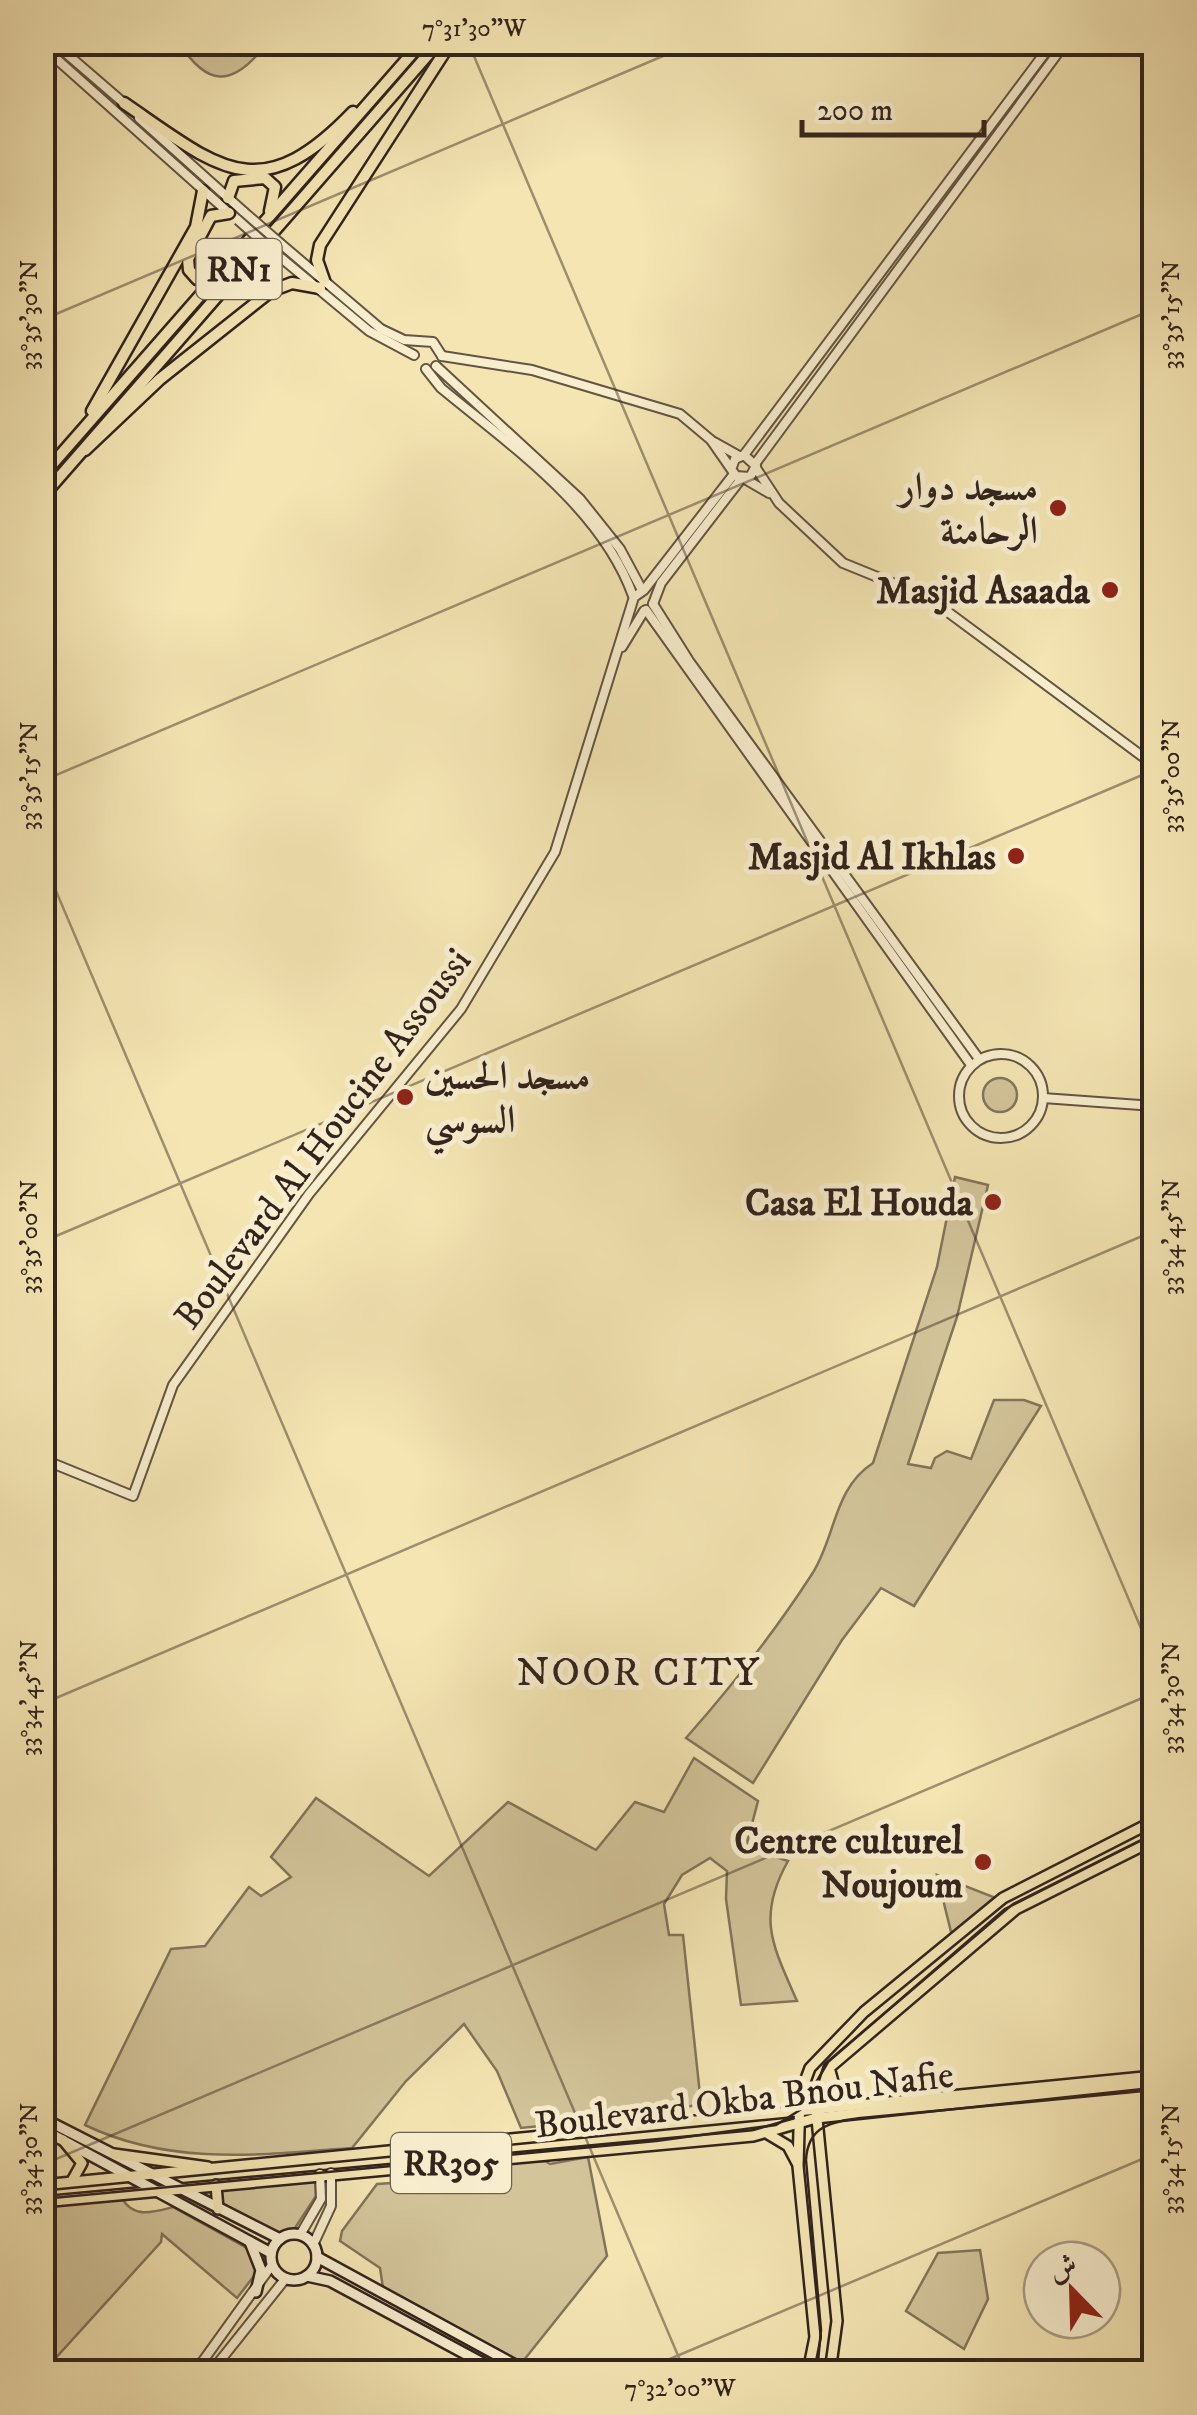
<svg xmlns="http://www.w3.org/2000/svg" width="1197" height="2415" font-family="'IM FELL DW Pica',Amiri,serif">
<rect width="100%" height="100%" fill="#f4e5b3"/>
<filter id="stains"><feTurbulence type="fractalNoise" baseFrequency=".002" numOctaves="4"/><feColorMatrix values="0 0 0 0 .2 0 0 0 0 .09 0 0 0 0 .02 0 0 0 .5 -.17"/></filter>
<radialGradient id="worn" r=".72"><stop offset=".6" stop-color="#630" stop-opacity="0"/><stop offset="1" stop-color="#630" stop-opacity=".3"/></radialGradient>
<g fill="#d3c49a" stroke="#82745c" stroke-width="2.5">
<path d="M179,43H263L264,47C231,88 207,86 179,43Z"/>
<circle cx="1000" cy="1095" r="17"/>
<path d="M955,1177L988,1185L957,1317L908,1464L931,1468L935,1458L947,1451L971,1459L994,1400H1024L1041,1406L914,1606L881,1588L842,1640L753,1783L686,1738C732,1686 774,1633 812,1574C836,1537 833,1489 873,1463L937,1267Z"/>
<path d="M694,1758L758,1801L746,1847L788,1861C756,1918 773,1946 797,2001L741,2005L726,1899L727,1871L710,1858L682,1875L664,1904L669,1935H683L701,2104L642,2116L521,2128L497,2071L464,2024L406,2081L352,2148C260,2155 170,2166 85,2125L171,1949L205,1946L249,1887L261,1896L291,1877L271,1857L316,1798L429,1876L508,1802L596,1850L635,1802L664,1812Z"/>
<polygon points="937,1875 1001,1900 952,1936"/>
<polygon points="588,2157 607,2256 520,2365 383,2288 380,2268 340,2241 342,2231 377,2184 391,2183 391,2177 413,2174 429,2180 443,2168 545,2161 550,2164"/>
<polygon points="315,2178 316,2196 295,2228 278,2233 197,2190"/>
<path d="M122,2198C133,2219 154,2212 173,2207L263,2257L264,2263L237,2298L162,2234L161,2242L43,2372V2205Z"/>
<polygon points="980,2250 988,2299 964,2349 906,2311 938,2253"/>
</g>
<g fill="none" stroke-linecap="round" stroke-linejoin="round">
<defs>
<g id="tertiary">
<polyline points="53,42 126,105"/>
<polyline points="42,46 229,213"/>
<polyline points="139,118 244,212"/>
<polyline points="281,244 381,329 404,340 433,342 442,356"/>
<polyline points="274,252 369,331 414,355"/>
<polyline points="442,356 532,370 680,414 711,440 736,476 750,477 756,466 744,455 735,459 732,467"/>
<polyline points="436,366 580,499 620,549 642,590"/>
<path d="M426,369L441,388C511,446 601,507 633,596"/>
<polyline points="714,442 739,456"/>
<polyline points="744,455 1053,42"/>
<polyline points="755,464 1066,42"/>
<polyline points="756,468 779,503 843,563 929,598 1154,765"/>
<polyline points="745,479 769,493"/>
<polyline points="653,604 689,661 979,1059"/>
<polyline points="653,604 661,583 741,479"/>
<polyline points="646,610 971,1065"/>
<polyline points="622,647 644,611"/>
<circle cx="1001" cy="1096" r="42"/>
<polyline points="1043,1098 1154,1106"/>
<polyline points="42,1459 133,1496 173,1385 309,1194 461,1009 555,852 634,597 644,590 734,474"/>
<polyline points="300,2235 321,2199 320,2174"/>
<polyline points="313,2245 331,2206 331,2173"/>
<polyline points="195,2372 272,2265"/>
<polyline points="211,2372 286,2278"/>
</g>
<g id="secondary">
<polyline points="42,2118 280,2239"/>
<polyline points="42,2129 271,2253"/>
<circle cx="294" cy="2257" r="23"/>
<polyline points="250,2242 261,2270 256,2292"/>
<polyline points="317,2257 528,2372"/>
<polyline points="307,2276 330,2281 499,2372"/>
</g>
<g id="primary">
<polyline points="830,2071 836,2093 853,2105"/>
<polyline points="768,2134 788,2146 797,2163"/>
<polyline points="63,2140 82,2163 72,2181"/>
<polyline points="114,2154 208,2167"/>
<polyline points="42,2185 1154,2076"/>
<polyline points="216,2185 218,2209"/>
<polyline points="42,2202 753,2136 816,2118 1154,2082"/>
<polyline points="808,2372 815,2337 798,2166 800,2095 810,2068 864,2012 1003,1898 1154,1821"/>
<polyline points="830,2372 837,2321 816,2109 829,2068 1016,1909 1154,1840"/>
</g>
<g id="trunk">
<path d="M124,103C219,168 259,210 353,112"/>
<polyline points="228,198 234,181 265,178 275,187 270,211"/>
<polyline points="214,275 197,279 189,270 188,259 211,216 229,213"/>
<polyline points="324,280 317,260 320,245 451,42"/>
<polyline points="92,411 196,227 203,191"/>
<polyline points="85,450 160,379 271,291 292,283 320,288"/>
<polyline points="42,476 422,42"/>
<polyline points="42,497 439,42"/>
</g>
</defs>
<use href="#tertiary" stroke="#625442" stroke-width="12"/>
<use href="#secondary" stroke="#32231d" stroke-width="14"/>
<use href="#primary" stroke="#32231d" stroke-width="14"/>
<use href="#trunk" stroke="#32231d" stroke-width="15"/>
<use href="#tertiary" stroke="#f8eece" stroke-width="8"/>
<use href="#secondary" stroke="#f8eece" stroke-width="9"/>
<use href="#primary" stroke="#f4e5b3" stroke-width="9"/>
<use href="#trunk" stroke="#f4e5b3" stroke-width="10"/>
<g stroke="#32231d" stroke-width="2.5">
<polyline points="42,2199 656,2141 776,2125 800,2110 828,2062 1005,1909 1154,1834"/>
<path d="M817,2372L821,2330L806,2160C808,2125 832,2122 861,2118L1154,2090"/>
</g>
<defs>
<g id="tertiary-bridge">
<polyline points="244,212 281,244"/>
<polyline points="238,220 274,252"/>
</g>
</defs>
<use href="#tertiary-bridge" stroke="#625442" stroke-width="12" stroke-linecap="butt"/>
<use href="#tertiary-bridge" stroke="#f8eece" stroke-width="8"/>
</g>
<path fill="none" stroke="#32231d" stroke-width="2.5" stroke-opacity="0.45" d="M468,42L1154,1659M42,320L696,42M42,781L1154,309M42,858L685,2372M42,1242L1154,770M42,1704L1154,1231M42,2165L1154,1693M639,2372L1154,2154"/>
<g fill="#8f2418" stroke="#f8eece" stroke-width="4">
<circle cx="1058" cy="508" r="10"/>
<circle cx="1110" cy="590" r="10"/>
<circle cx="1016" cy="856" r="10"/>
<circle cx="405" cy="1097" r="10"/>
<circle cx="993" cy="1202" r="10"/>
<circle cx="983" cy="1862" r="10"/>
</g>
<g text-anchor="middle" stroke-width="10" stroke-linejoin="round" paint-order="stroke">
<g fill="#f8eece" stroke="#6d6052" stroke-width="2.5">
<rect x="196.5" y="239" width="85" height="60" rx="8"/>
<rect x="391" y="2133" width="120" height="60" rx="8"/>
</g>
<g font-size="35" font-weight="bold" fill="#32231d">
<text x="239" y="281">RN1</text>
<text x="451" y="2175">RR305</text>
</g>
<g font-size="38" font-weight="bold" fill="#32231d" stroke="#f8eece" text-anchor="end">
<text x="1038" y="499">مسجد دوار<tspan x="1038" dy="44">الرحامنة</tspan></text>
<text x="1090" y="603">Masjid Asaada</text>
<text x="996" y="869">Masjid Al Ikhlas</text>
<text x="425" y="1088" text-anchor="start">مسجد الحسين<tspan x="425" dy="44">السوسي</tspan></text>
<text x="973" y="1215">Casa El Houda</text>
<text x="963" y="1853">Centre culturel<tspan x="963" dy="44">Noujoum</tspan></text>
</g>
<g font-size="38" fill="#32231d" stroke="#f8eece">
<text transform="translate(322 1138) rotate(-53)" y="13">Boulevard Al Houcine Assoussi</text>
<text transform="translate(744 2099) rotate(-7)" y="13">Boulevard Okba Bnou Nafie</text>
</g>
<g font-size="40" letter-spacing="2.5" fill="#32231d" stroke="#f8eece">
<text x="639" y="1685">NOOR CITY</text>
</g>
</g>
<rect width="1197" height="2415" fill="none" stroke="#f4e5b3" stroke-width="110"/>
<g transform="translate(1072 2290) rotate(337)"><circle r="48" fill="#f8eece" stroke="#a99d87" stroke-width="2.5"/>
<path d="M0-8L18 38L0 25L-18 38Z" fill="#8f2418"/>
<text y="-15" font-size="28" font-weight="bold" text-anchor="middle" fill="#32231d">ش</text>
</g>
<path d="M802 120v15h182v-15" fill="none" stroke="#32231d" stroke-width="5"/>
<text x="817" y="120" font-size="30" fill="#32231d" stroke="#f8eece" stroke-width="8" paint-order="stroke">200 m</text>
<rect x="55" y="55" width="1087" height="2305" fill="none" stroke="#32231d" stroke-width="4"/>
<g font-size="25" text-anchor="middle" fill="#32231d">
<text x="474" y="36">7°31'30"W</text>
<text transform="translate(1170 315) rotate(-90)" y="9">33°35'15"N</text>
<text transform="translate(28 315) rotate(-90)" y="9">33°35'30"N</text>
<text transform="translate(1170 776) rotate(-90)" y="9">33°35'00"N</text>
<text transform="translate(28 776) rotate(-90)" y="9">33°35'15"N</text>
<text transform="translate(1170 1237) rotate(-90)" y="9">33°34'45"N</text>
<text transform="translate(28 1237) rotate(-90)" y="9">33°35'00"N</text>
<text transform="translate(1170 1698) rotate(-90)" y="9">33°34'30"N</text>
<text transform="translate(28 1698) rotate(-90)" y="9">33°34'45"N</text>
<text transform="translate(1170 2159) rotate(-90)" y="9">33°34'15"N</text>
<text transform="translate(28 2159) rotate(-90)" y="9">33°34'30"N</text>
<text x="680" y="2396">7°32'00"W</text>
</g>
<rect width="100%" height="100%" filter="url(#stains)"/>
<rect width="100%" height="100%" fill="url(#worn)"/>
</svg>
